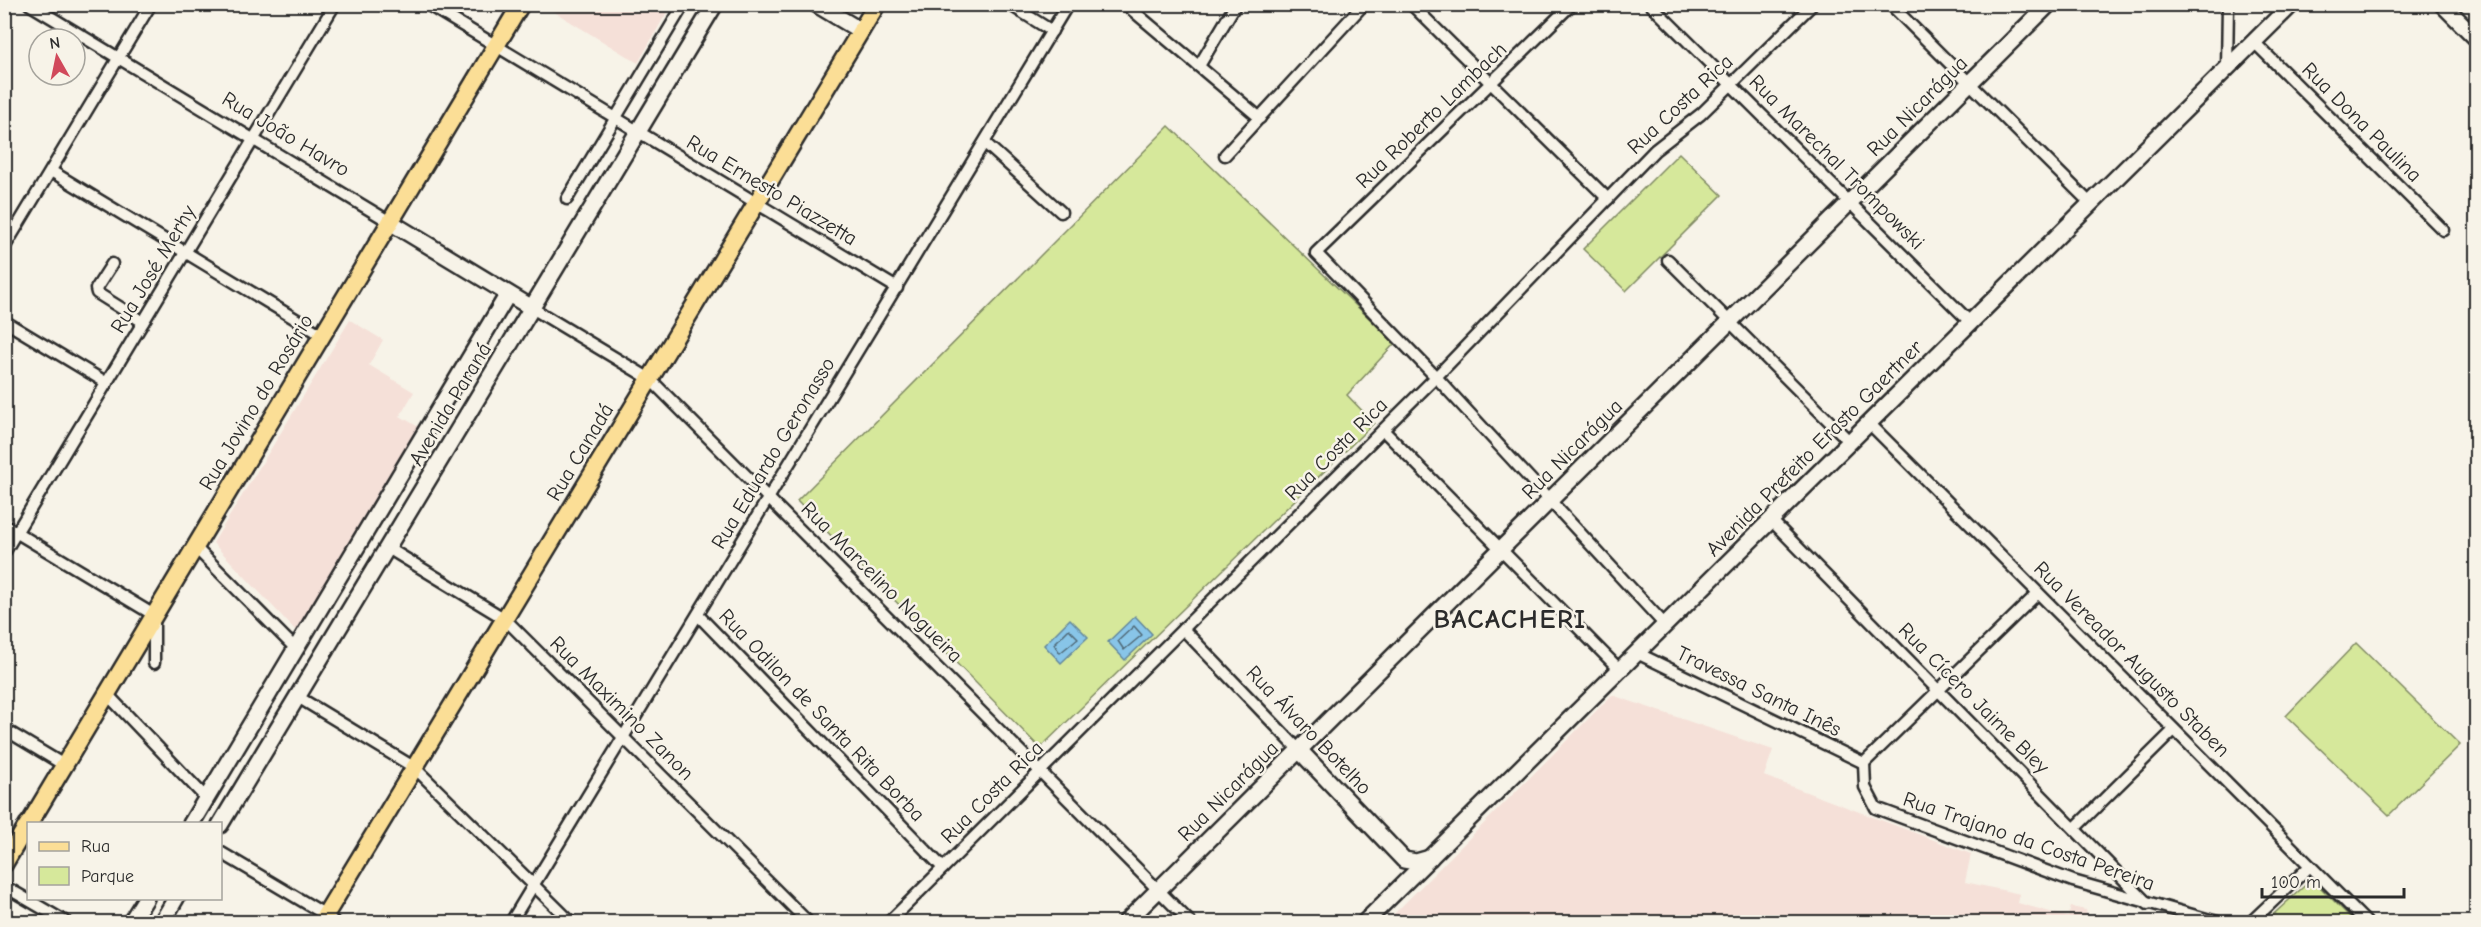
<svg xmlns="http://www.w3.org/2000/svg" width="2481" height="927" font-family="'Comic Neue',sans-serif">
<rect width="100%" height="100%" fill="#f7f3e8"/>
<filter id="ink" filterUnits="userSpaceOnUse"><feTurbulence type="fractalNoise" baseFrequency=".0167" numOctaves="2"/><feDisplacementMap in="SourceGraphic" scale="12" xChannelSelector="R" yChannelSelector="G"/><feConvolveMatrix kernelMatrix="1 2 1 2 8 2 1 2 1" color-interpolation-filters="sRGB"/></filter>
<g filter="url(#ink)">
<g fill="#f5e0d8">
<polygon points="543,5 671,5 638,63"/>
<polygon points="350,320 383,340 369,365 414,392 400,416 422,429 298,633 213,543"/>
<polygon points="1612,695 1773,750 1764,776 1971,854 1965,882 2020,894 2018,903 2068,917 2071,907 2086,910 2088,920 2086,922 1386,922"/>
</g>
<g fill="#d6e89b" stroke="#808a63" stroke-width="1.5">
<polygon points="1169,126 1395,343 1347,395 1374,423 1040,748 797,501"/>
<polygon points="1679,153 1722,195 1626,291 1583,249"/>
<polygon points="2356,643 2460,745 2389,815 2286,716"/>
<polygon points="2312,879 2355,922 2265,922"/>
</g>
<g fill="#88c5e8" stroke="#63879c" stroke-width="1.5">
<polygon points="1135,616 1152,634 1125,660 1108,642"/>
<polygon points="1070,619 1088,637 1061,663 1044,645"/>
</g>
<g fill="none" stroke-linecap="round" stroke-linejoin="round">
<g stroke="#506977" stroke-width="1.5">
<polygon points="1134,626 1142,635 1124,650 1118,641"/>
<polygon points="1069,629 1078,638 1060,653 1054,644"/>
</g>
<defs>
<g id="street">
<polyline points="29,4 390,222"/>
<polyline points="427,4 897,288"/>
<polyline points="1009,4 1052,31"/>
<polyline points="1125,4 1260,118"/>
<polyline points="1411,4 1608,199"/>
<polyline points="1572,4 1316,253 1436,377 1665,625"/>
<polyline points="1650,4 1971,323"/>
<polyline points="1890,4 2091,204"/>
<polyline points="4,9 7,4"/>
<polyline points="2254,42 2443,230"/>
<polyline points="1199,66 1236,4"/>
<polyline points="2227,69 2228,4"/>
<polyline points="985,143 1061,212"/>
<polyline points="1225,155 1364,4"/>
<polyline points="51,171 322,335"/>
<polyline points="567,199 684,4"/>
<polyline points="4,248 151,4"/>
<polyline points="1668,260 1850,442"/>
<polyline points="112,264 96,289 97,293 143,322"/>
<polyline points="532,308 650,379 1190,922"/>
<polyline points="4,321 107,383"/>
<polyline points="1869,423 2366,922"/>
<polyline points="1383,430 1620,670"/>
<polyline points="1771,520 2148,904"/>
<polyline points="4,525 154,615 154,663"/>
<polyline points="195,547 296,649"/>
<polyline points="388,548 505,619 808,922"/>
<polyline points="4,553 335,4"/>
<polyline points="698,615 943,868"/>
<polyline points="1183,629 1299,750"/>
<polyline points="1637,653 1864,763"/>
<polyline points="107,694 206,798"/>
<polyline points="298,697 415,768 571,922"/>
<polyline points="4,729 64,765"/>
<polyline points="1864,763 1865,787 1876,808 2073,881 2217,922"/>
<polyline points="1864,763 2038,593"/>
<polyline points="2075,828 2174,730"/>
<polyline points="220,852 326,915 334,922"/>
<polyline points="4,886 66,922"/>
<polyline points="511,922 1068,4"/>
<polyline points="889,922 1436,377 1655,150 1701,114 1813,4"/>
<polyline points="2251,922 2310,866"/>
</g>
<g id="secondary">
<polyline points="816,4 861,31"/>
<polyline points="2442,4 2476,38"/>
<polyline points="390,222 532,308"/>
<polyline points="1299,750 1404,860 1416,862 1430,858"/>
<polyline points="191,824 508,294"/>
<polyline points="220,825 715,4"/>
<polyline points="131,922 146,898"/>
<polyline points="162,922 176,898"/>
<polyline points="1126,922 2049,4"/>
<polyline points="1365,922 2292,4"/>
</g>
<g id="primary">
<polyline points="29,824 521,4"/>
<polyline points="4,864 28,824"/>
<polyline points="321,922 877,4"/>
</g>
</defs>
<use href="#street" stroke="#2b2b2b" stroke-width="15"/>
<use href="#secondary" stroke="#2b2b2b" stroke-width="20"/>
<use href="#primary" stroke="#2b2b2b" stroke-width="21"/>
<use href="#street" stroke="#f7f3e8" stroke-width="10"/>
<use href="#secondary" stroke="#f7f3e8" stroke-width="15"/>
<use href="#primary" stroke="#fbde96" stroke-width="16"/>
</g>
</g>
<g text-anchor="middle" stroke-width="5" stroke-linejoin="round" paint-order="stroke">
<g font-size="21" fill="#2b2b2b" stroke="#f7f3e8">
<text transform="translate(1680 104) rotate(-43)" y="7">Rua Costa Rica</text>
<text transform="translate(1917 106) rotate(-45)" y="7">Rua Nicarágua</text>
<text transform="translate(1431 115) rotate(-44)" y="7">Rua Roberto Lambach</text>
<text transform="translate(2362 122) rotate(45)" y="7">Rua Dona Paulina</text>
<text transform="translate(286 134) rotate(31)" y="7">Rua João Havro</text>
<text transform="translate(1837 162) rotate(45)" y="7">Rua Marechal Trompowski</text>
<text transform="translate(772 190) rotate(31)" y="7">Rua Ernesto Piazzetta</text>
<text transform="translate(153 269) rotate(-59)" y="7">Rua José Merhy</text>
<text transform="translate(256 402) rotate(-59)" y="7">Rua Jovino do Rosário</text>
<text transform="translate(450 404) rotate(-59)" y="7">Avenida Paraná</text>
<text transform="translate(1814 448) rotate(-45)" y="7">Avenida Prefeito Erasto Gaertner</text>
<text transform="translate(1336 449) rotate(-45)" y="7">Rua Costa Rica</text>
<text transform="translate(1572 449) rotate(-45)" y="7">Rua Nicarágua</text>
<text transform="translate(580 452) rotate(-59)" y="7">Rua Canadá</text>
<text transform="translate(773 453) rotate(-59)" y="7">Rua Eduardo Geronasso</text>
<text transform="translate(882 582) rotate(45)" y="7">Rua Marcelino Nogueira</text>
<text transform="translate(2132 659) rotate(45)" y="7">Rua Vereador Augusto Staben</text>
<text transform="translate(1759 691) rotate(26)" y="7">Travessa Santa Inês</text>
<text transform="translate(1974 698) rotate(45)" y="7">Rua Cícero Jaime Bley</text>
<text transform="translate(622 708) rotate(45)" y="7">Rua Maximino Zanon</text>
<text transform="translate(822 715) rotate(46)" y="7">Rua Odilon de Santa Rita Borba</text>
<text transform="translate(1309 730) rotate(46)" y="7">Rua Álvaro Botelho</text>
<text transform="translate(1228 791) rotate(-45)" y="7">Rua Nicarágua</text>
<text transform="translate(992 792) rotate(-45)" y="7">Rua Costa Rica</text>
<text transform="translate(2029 841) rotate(19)" y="7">Rua Trajano da Costa Pereira</text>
</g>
<g font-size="27" font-weight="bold" letter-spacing="1.5" fill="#2b2b2b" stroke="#f7f3e8">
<text x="1510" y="628">BACACHERI</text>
</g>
</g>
<rect width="2481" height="927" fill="none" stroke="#f7f3e8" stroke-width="24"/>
<rect x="12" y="12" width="2457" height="903" fill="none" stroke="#2b2b2b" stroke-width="2" filter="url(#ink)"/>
<rect x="27" y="822" width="195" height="78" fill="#f7f3e8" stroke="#a5a39c" stroke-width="1.5"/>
<rect x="39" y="842" width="30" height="9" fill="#fbde96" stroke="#a5a39c" stroke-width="1.5"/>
<text x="81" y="852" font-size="18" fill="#2b2b2b">Rua</text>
<rect x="39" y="867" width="30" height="18" fill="#d6e89b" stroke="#a5a39c" stroke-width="1.5"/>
<text x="81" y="882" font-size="18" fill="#2b2b2b">Parque</text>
<g transform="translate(57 57) rotate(351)"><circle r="28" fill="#f7f3e8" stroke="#a5a39c" stroke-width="1.5"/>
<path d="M0-4.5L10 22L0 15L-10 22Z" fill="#d1495b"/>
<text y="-9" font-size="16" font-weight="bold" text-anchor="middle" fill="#2b2b2b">N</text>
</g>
<path d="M2262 888v9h142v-9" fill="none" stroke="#2b2b2b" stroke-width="3"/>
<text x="2271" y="888" font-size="18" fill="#2b2b2b" stroke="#f7f3e8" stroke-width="4.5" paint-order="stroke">100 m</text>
</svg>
